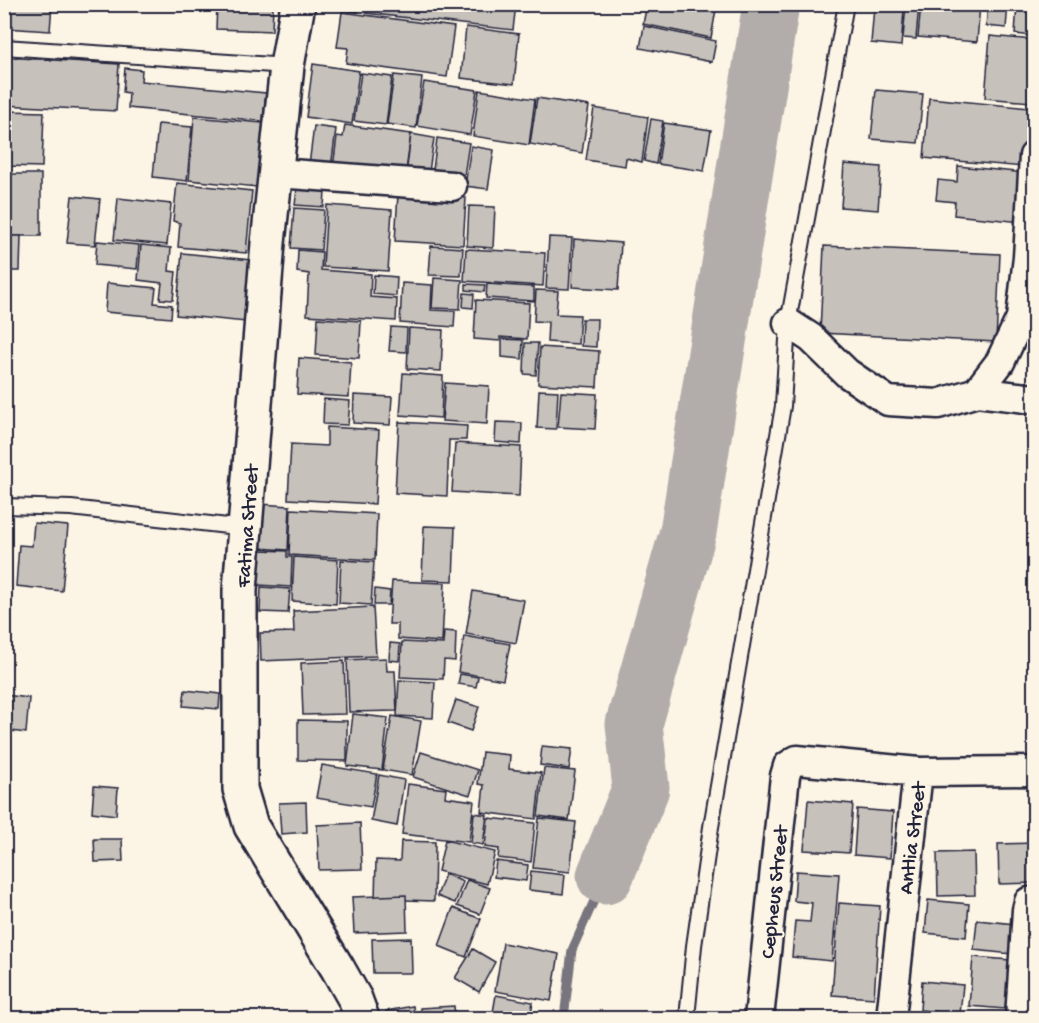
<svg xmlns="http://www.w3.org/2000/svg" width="1039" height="1023" font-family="'Gochi Hand',sans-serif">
<rect width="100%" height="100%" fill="#fcf5e5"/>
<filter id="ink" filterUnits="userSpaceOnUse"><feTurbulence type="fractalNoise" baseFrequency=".0167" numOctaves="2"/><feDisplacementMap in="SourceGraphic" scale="12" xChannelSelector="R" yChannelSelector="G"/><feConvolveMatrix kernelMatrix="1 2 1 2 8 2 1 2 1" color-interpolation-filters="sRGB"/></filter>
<g filter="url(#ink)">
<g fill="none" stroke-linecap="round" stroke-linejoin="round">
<polyline stroke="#78757e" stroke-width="9" points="564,1018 572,950 605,876"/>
<polyline stroke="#b2adab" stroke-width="57" points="605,876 641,788 634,724 688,532 771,4"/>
</g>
<g fill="#c6c1bb" stroke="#22223b" stroke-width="1.5">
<polygon points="7,4 52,4 50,31 5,28"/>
<polygon points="217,4 273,4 272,31 216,29"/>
<polygon points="318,4 359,4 358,12 317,6"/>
<polygon points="367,4 516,4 513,30 366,13"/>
<polygon points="647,4 717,4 711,38 643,24"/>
<polygon points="900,4 919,4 916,39 903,38 906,5"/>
<polygon points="921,4 980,4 977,42 918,37"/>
<polygon points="988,4 1008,4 1006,28 986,26"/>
<polygon points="1017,4 1034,6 1034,36 1015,34"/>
<polygon points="874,7 904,10 901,46 871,43"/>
<polygon points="342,12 454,27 447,77 346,63 348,48 337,47"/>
<polygon points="644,26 716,41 712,62 640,48"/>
<polygon points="466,27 519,34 514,84 461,78"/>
<polygon points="990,36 1034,40 1031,102 985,98"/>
<polygon points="4,57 119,64 116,111 4,105"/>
<polygon points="313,64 359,71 352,124 306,117"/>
<polygon points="125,68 142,70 141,81 266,93 263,121 128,108 129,93 123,92"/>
<polygon points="361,73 392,77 386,125 354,121"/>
<polygon points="394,75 422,78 416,128 387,124"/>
<polygon points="424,82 477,90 470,135 417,126"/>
<polygon points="479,90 535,99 529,145 473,136"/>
<polygon points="876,90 923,94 918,143 871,139"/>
<polygon points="537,98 589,106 582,153 530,144"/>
<polygon points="929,98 1029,108 1024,167 924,158"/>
<polygon points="594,108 648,117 642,162 626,158 625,166 586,160"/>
<polygon points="7,111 44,112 42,167 6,166"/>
<polygon points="194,117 263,123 257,187 189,180"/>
<polygon points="651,119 663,121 656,164 644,161"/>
<polygon points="664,123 711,130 704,171 658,164"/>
<polygon points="158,124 192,127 187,181 153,177"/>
<polygon points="345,125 411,134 406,171 333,168 337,136 343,137"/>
<polygon points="314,126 336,129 331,168 309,165"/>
<polygon points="411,134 434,138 428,178 406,175"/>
<polygon points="437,138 469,143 463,182 432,178"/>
<polygon points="471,146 494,150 488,189 465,186"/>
<polygon points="844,164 881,167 878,210 841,207"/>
<polygon points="958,166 1026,173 1022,222 954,215 955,202 936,200 938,180 957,182"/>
<rect x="4" y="174" width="37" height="62"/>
<polygon points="177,183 252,191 246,253 178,247 180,223 173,221"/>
<polygon points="297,189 325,191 324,207 295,205"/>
<polygon points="398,194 466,198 463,245 395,241"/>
<polygon points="72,196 100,199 95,245 67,243"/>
<polygon points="118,198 171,204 167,245 114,240"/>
<polygon points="327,205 392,210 388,271 323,267"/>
<polygon points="469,206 495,207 493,248 467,246"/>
<polygon points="294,208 324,210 321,250 291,248"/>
<polygon points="4,236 21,236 20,271 4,271"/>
<polygon points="549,237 572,238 569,289 546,288"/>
<polygon points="574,239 621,243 618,290 572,287"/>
<polygon points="97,241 139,245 137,269 95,265"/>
<polygon points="141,245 171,248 169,271 176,272 173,300 160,299 162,283 138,280"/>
<polygon points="431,246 463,248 461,276 429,275"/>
<polygon points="824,246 1000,254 996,342 820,333"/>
<polygon points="466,249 545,253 543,286 464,281"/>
<polygon points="298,250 322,252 321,270 371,274 370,297 397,299 396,321 307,315 309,274 297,272"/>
<polygon points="182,253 251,260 246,322 176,315"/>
<polygon points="374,275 397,277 396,296 373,294"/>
<polygon points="434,278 462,280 460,309 432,308"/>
<polygon points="107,283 156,288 154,303 172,305 171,318 105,312"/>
<polygon points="402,283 432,285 431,310 455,311 454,327 400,323"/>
<polygon points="466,284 485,285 484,292 466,290"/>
<polygon points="487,284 534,287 534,301 486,298"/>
<polygon points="536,290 558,291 556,314 580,315 578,344 547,342 548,322 534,321"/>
<polygon points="464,293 474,294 473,308 463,307"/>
<polygon points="476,300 529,303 527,339 500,337 500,341 474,339"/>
<polygon points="318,318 361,321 359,358 316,355"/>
<polygon points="582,319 597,319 596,347 581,346"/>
<polygon points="391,327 407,328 406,352 389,351"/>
<polygon points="409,328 443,330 441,371 407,369"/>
<polygon points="1031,336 1034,336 1034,372 1030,372"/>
<polygon points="502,339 523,340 522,359 502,357"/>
<polygon points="525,343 538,343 536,375 524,374"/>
<polygon points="540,347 599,351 597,387 538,384"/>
<polygon points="299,358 351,362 349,397 297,394"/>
<polygon points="403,373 443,376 441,418 400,415"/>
<polygon points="445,383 489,386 487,424 442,421"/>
<polygon points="539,390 558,391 556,429 537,428"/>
<polygon points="561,392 597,394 595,429 558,427"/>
<polygon points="354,395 392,397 390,425 353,423"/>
<polygon points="324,399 350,401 348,425 323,424"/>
<polygon points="399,422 467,426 466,440 449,440 447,496 395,493"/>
<polygon points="496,422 522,423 521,444 495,442"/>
<polygon points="327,427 379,430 375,504 288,499 291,444 327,446"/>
<polygon points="455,443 521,447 519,496 452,492"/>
<polygon points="260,504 290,506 288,550 258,548"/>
<polygon points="291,509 377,514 375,560 289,555"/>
<polygon points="34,523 68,526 62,591 16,586 19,545 32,546"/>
<polygon points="424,526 455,527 453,581 422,580"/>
<polygon points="260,550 287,551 287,557 292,557 291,587 258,585"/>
<polygon points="294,557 338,560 336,604 292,601"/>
<polygon points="341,560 374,562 371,605 339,603"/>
<polygon points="392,581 445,583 442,642 398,639 398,624 389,624"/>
<polygon points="261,587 290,589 288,613 260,612"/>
<polygon points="375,589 390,591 389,605 374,605"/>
<polygon points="473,591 524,600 516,643 466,634"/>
<polygon points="373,607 376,656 261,661 260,633 294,632 293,611"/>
<polygon points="444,631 456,632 455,661 444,660 443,679 400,677 402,642 443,644"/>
<polygon points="464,636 510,644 503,680 458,672"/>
<polygon points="390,643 400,644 399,661 389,660"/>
<polygon points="386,658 387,671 395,671 397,711 349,712 347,660"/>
<polygon points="344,661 346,714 303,715 301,663"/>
<polygon points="460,674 478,677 476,687 458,684"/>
<polygon points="399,680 435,682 433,718 397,716"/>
<polygon points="185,690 220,694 219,709 183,706"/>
<polygon points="5,695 29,698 26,733 4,730"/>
<polygon points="456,700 479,707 471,731 448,723"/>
<polygon points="353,714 388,718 382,770 347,766"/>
<polygon points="392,716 421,721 412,775 383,770"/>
<polygon points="298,720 347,721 347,761 298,760"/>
<polygon points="542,746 572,749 569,769 540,765"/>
<polygon points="421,752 478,770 470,795 413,777"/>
<polygon points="482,752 510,755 509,769 541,773 536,819 481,812 484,785 478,784"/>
<polygon points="322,765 377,774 371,807 316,798"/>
<polygon points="544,768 575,771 569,820 538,816"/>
<polygon points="379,775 404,780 397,826 371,821"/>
<polygon points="408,784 446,789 445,797 474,801 469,842 402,834"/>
<polygon points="94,786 118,788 116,815 92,812"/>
<polygon points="808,800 853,804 849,853 804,850"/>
<polygon points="306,802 307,832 281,834 279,803"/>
<polygon points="857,809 893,812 890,858 854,855"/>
<polygon points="474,813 487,815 483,845 471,843"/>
<polygon points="488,818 535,823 531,862 498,858 499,849 485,847"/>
<polygon points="539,818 576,822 570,872 533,868"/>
<polygon points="360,823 362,869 319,870 317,825"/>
<polygon points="94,839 122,839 123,861 95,862"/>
<polygon points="445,840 495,852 487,884 438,871"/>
<polygon points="401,841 435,842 434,901 375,899 376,860 400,861"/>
<polygon points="1034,843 1034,883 999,884 998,844"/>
<polygon points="974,852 975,895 938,896 937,853"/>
<polygon points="496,861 528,865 526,881 494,877"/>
<polygon points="531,871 565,875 563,894 529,890"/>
<polygon points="796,871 839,874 832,961 792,957 795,921 810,922 812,903 794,901"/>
<polygon points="445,874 463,882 455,903 437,896"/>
<polygon points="467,880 490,888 480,914 457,906"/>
<polygon points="406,895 407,931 354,933 352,897"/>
<polygon points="928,900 969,904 966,937 925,933"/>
<polygon points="839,903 880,906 874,998 832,995"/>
<polygon points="453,908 481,919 466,957 439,946"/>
<polygon points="977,920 1015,924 1012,954 974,950"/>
<polygon points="411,938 412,973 373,973 372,939"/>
<polygon points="503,943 559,954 551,1001 495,991"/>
<polygon points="473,949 495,962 479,992 455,978"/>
<polygon points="973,957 1010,960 1005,1009 969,1006"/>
<polygon points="922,981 963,985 960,1014 920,1010"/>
<polygon points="496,995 533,1002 530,1018 492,1018"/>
<polygon points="413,1006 415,1018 387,1018 386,1011"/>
<polygon points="454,1006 455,1018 420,1018 420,1008"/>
</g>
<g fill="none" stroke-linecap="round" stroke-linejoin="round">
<defs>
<g id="service">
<polyline points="4,47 287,66"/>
<polyline points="4,506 71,508 245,528"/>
<polyline points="687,1018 694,946 711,827 783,406 788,323 846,4"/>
</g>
<g id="minor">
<polyline points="277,173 452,186"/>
<polyline points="788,323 811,338 847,373 888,401 938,404 977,392 1034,399"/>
<polyline points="977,392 1000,362 1021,318 1028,257 1034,156"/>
<polyline points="759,1018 785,776 788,766 797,760 918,772"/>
<polyline points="891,1018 918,772 1034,771"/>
<polyline points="1020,1018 1027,910 1029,902 1034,901"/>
</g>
<polyline id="tertiary" points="298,4 287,66 268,243 240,590 240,789 251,826 338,969 355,999 362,1018"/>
</defs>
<use href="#service" stroke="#22223b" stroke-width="18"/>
<use href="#minor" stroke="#22223b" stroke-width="33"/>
<use href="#tertiary" stroke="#22223b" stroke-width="38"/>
<use href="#service" stroke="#fcf5e5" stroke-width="14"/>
<use href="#minor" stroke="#fcf5e5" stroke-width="28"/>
<use href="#tertiary" stroke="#fcf5e5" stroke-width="33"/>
</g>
</g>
<g text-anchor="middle" stroke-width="4.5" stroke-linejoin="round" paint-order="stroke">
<g font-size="21" fill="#22223b" stroke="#fcf5e5">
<text transform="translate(246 526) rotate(-86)" y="7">Fatima Street</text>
<text transform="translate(911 838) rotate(-83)" y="7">Antlia Street</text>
<text transform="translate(773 892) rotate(-84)" y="7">Cepheus Street</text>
</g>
</g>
<rect width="1039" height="1023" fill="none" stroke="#fcf5e5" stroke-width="24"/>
<rect x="12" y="12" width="1015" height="999" fill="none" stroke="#22223b" stroke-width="2" filter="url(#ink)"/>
</svg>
